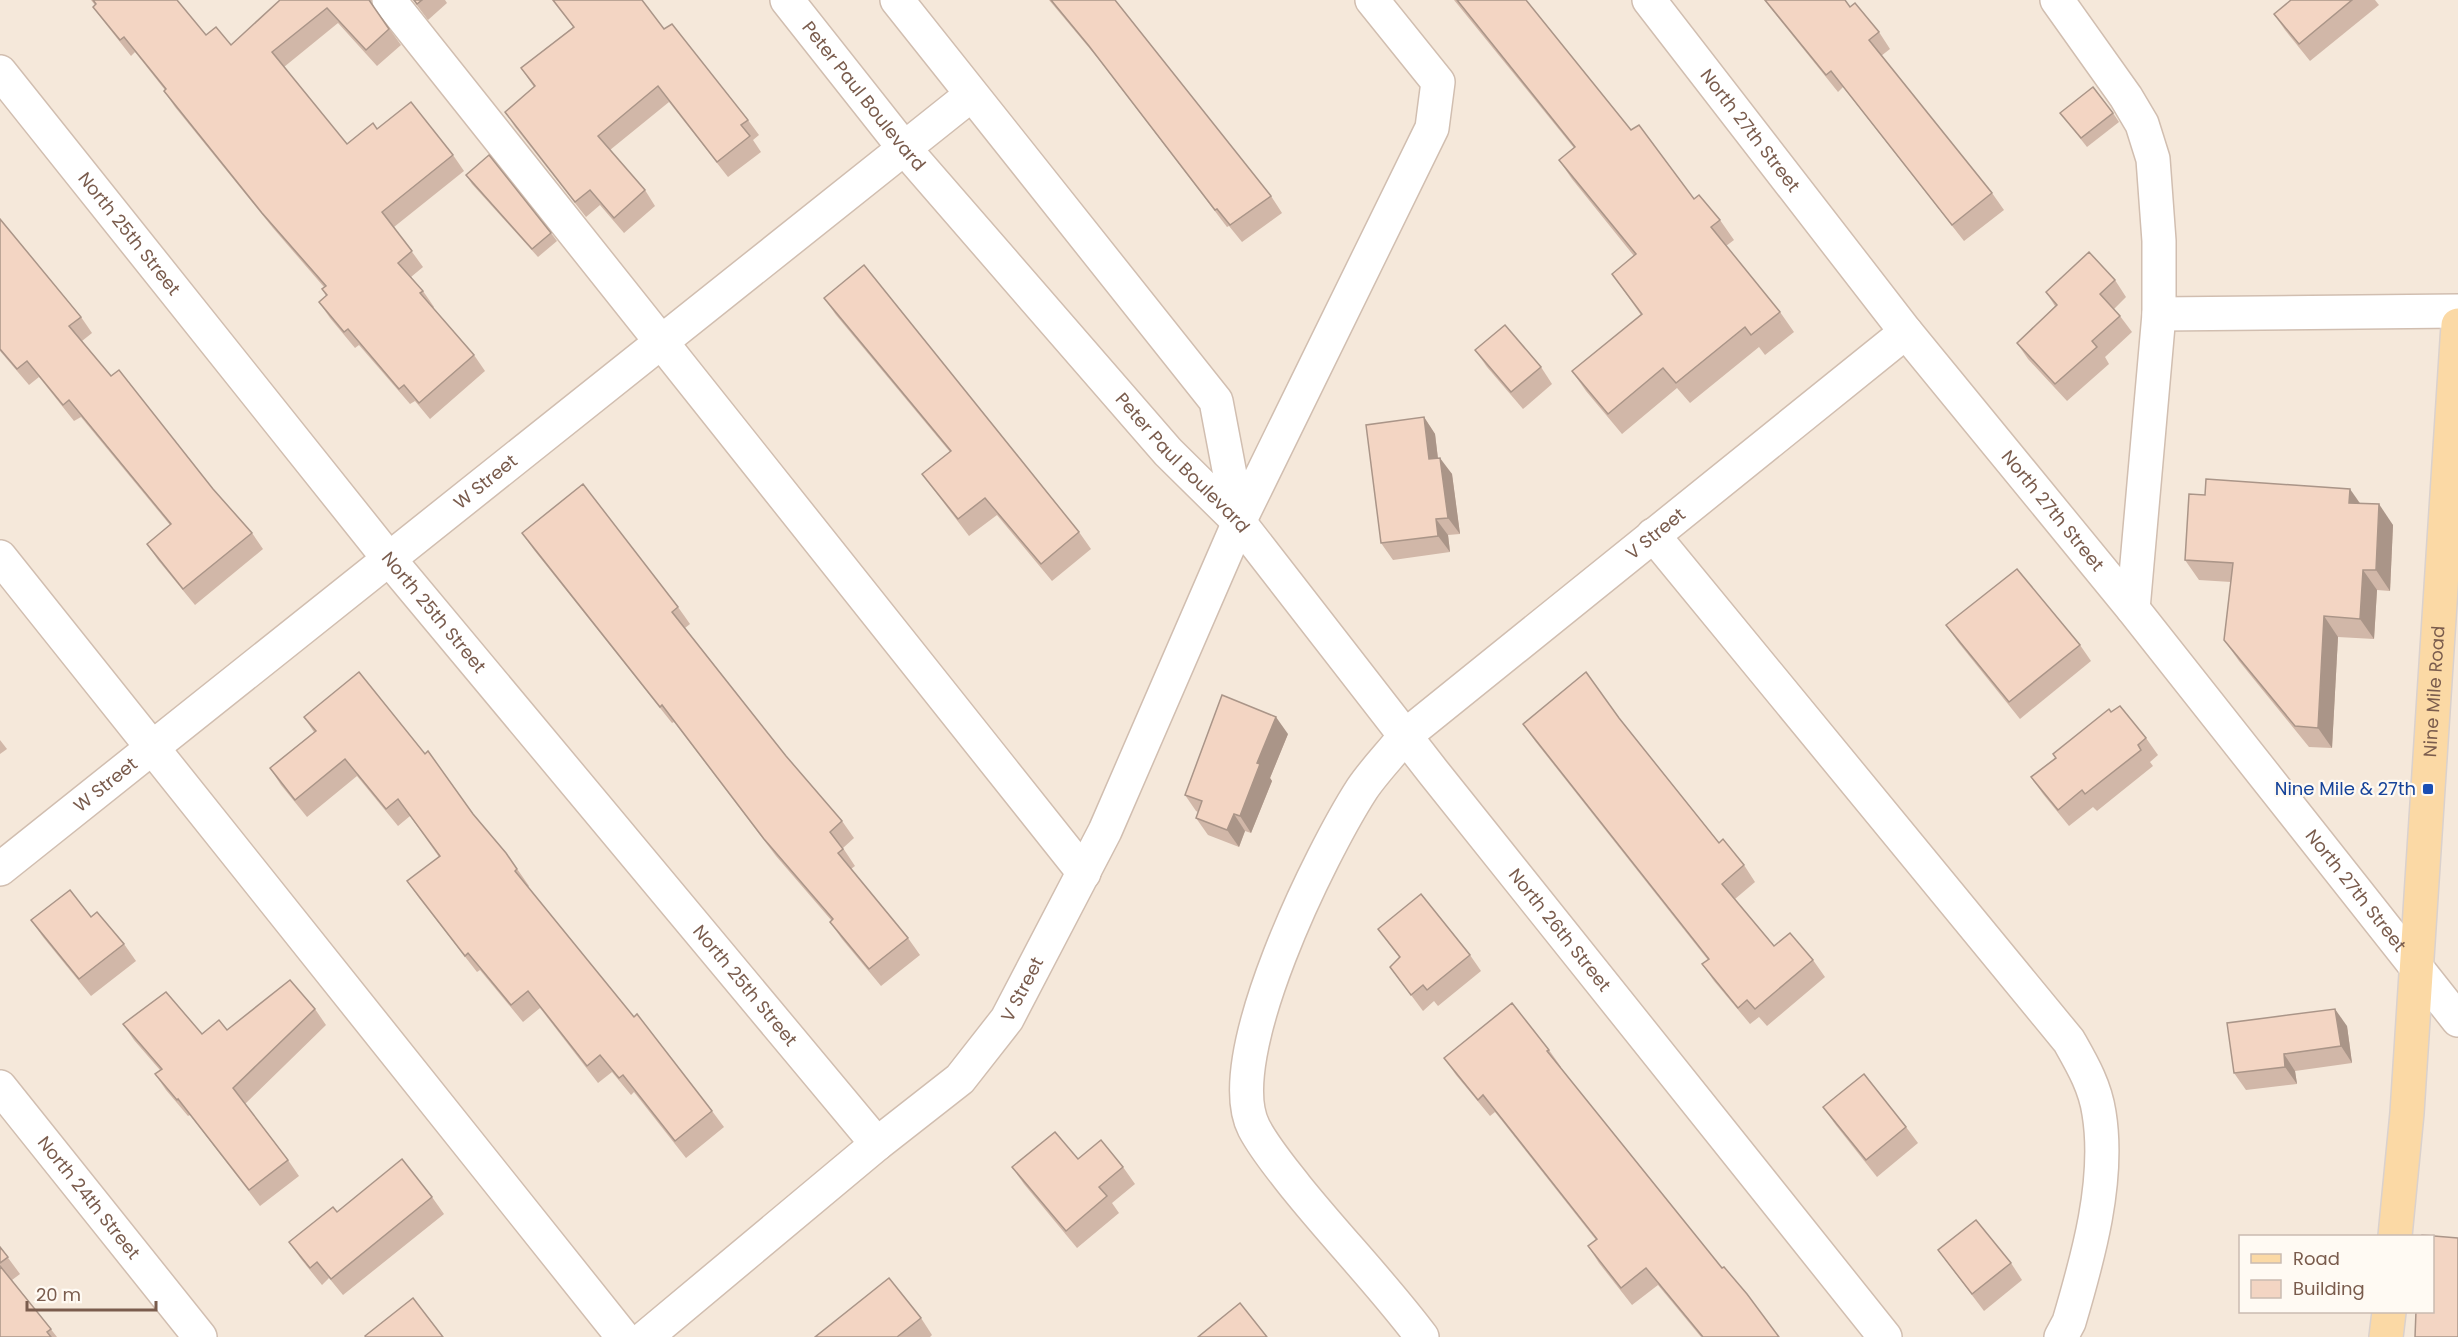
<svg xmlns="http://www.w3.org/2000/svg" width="2458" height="1337" font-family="Poppins,sans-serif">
<rect width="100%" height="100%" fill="#fdf6ec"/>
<path fill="#f5e8da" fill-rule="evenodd" d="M0,0H2458V1337H0ZM2240,1236H2432V1312H2240Z"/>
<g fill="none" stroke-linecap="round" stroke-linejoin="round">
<defs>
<g id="minor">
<polyline points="389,0 1084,873"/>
<path id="s1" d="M787,0L904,148L1168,452L1239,522L1434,773L1885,1337"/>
<polyline points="897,0 1216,401 1239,522"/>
<path id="s2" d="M1649,0L1906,332L2133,609L2458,1020"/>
<polyline points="2057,0 2126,97 2142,124 2153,159 2159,241 2159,314 2133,609"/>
<path id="s3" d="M0,72L389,559L877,1144"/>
<polyline points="2159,314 2458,311"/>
<path d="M1653,535L2069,1041C2082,1064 2095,1086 2099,1113C2110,1180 2088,1258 2069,1322L2061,1337"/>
<polyline points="0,557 623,1337"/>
<path id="s4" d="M0,869L971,95"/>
<path id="s5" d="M0,1087L200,1337"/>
<path id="s6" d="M646,1337L877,1144L960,1079L1007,1019L1105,831L1239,522L1432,128L1438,82L1372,0"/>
<path id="s7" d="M1422,1337C1383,1285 1337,1238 1296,1187C1282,1169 1265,1149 1254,1128C1218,1059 1322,851 1362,789C1374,771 1391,754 1405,736L1906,332"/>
</g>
<g id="major">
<path id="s8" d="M2395,1236L2407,1113L2458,325"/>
<polyline points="2386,1337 2389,1312"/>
</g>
</defs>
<use href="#minor" stroke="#d1beb0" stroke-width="36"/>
<use href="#major" stroke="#dad1cd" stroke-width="36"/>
<use href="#minor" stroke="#fff" stroke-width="33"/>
<use href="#major" stroke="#fbd9a5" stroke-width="33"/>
</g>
<g fill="#d1b7a8">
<polygon points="91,0 177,0 206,35 231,45 280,0 371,0 371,3 401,45 377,66 338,23 284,67 347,144 377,129 453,155 464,171 394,227 423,267 411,277 423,291 434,307 433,308 474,355 485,371 430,419 415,401 410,404 359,345 355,348 330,318 319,302 326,296 322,289 324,287 273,228 175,107 164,91 165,90 135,52 131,56 105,23 93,7 95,5"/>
<polygon points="413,0 445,0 447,3 428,20"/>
<polygon points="552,0 642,0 664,29 748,120 759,135 753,140 761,152 728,177 669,102 610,150 645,190 655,206 624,233 600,205 586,217 515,127 505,112 534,87 521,68 573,27"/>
<polygon points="1049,0 1115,0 1271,196 1282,213 1242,242 1229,226 1227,227 1101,62"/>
<polygon points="1454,0 1526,0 1631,130 1694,199 1720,220 1734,240 1726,246 1780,312 1794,332 1765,355 1759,347 1690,403 1677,388 1622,434 1586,391 1572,371 1641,315 1612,274 1634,256 1572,179 1559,160 1574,148"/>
<polygon points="1764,0 1845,0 1850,7 1879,32 1890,49 1881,56 1992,193 2004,210 1964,241 1843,87 1838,92"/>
<polygon points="2291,0 2375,0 2379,5 2310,61 2285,30 2274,14"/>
<polygon points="2060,113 2113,113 2119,122 2087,147"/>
<polygon points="466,175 551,233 557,241 538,257 472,184"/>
<polygon points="0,219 81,317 92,333 82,341 111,376 252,533 263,549 195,605 158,560 147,544 170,525 81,417 74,421 39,377 29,385 0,351"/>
<polygon points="2115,280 2126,297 2114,309 2120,316 2132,332 2105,357 2109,364 2067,401 2028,359 2017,343 2055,306 2046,292"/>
<polygon points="824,298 1079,532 1091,549 1052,581 997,515 969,536 934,490 922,474 950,452 836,315"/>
<polygon points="1475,350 1541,367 1552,384 1523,409 1487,367"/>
<polygon points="1424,417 1435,434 1438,458 1452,474 1460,534 1448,535 1450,552 1393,560 1381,543"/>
<polygon points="2360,503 2393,525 2390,591 2377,590 2374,639 2338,637 2332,748 2309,747 2239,661 2224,640 2231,582 2199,580 2185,560"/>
<polygon points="522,533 678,607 690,624 685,628 786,756 842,821 854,838 843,848 855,866 851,869 908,938 920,955 881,986 842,939 830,922 832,921 776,856 674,722 672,723 534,550"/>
<polygon points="1946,625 2080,645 2091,661 2020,719 1958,642"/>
<polygon points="2112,712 2146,738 2158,755 2150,762 2153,766 2097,811 2093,807 2069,826 2043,794 2031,777"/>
<polygon points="304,717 473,814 506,853 529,886 528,887 634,1017 712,1111 724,1127 686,1158 634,1092 631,1095 612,1072 598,1083 540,1008 523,1022 480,970 477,972 419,898 407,881 439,857 410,816 398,826 357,776 307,817 281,785 270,768 314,732"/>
<polygon points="1619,718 1719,843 1744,865 1755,882 1735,899 1774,946 1813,960 1825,977 1767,1026 1759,1017 1750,1024 1714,981 1702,964 1708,960 1535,741 1523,724"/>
<polygon points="1288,734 1270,778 1272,781 1251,833 1245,831 1239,847 1208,835 1196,818 1198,812 1196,811 1185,795"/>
<polygon points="0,740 7,749 0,754"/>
<polygon points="91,917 124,944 136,961 91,996 43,937 31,920"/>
<polygon points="1378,929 1470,955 1481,971 1438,1006 1434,1001 1423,1011 1390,967 1399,957"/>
<polygon points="315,1009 326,1025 245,1104 288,1160 299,1176 260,1206 190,1115 188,1116 166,1090 155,1074 160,1070 134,1040 123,1024 202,1034 227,1030"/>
<polygon points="2347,1026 2352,1063 2295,1071 2297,1084 2246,1090 2234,1073"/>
<polygon points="1549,1050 1561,1067 1560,1067 1722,1268 1779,1337 1701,1337 1658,1285 1632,1305 1599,1263 1588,1246 1596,1240 1495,1112 1490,1116 1456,1075 1444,1058"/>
<polygon points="1823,1107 1906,1127 1918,1143 1877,1177 1835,1124"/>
<polygon points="1078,1159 1123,1167 1135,1184 1112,1203 1119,1213 1077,1248 1024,1184 1012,1167"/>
<polygon points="432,1197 444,1214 343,1295 329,1278 322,1285 301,1259 289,1242 337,1212"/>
<polygon points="0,1247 20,1274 12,1280 57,1337 0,1337"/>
<polygon points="1938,1250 2011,1263 2022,1280 1984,1311"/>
<polygon points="921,1318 932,1335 930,1337 815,1337"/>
</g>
<g fill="#aa9588">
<polygon points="1424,417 1435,434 1440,476 1429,459"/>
<polygon points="1440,458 1452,474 1460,534 1448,518"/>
<polygon points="2350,489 2364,509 2349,503"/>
<polygon points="2379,504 2393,525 2390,591 2376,570"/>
<polygon points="1436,519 1448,535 1450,552 1438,536"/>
<polygon points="2363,570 2377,590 2374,639 2360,619"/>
<polygon points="2324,616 2338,637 2332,748 2318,728"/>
<polygon points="1276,717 1288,734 1270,778 1272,781 1251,833 1240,816 1257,763"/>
<polygon points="1234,814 1245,831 1239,847 1227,830"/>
<polygon points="2335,1009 2347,1026 2352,1063 2341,1046"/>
<polygon points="2284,1054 2295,1071 2297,1084 2285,1067"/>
</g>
<g fill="#f3d5c3" stroke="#aa9588" stroke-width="1.5">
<polygon points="93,0 177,0 206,35 216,27 231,45 280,0 369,0 389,29 366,50 327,8 272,52 347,144 373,123 377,129 411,102 453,155 382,212 412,251 398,263 423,291 420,293 474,355 419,403 404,385 399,389 348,329 344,332 319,302 327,295 322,289 326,286 262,213 164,91 166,89 124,37 120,40 93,7 96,4"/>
<polygon points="414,0 422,0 417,4"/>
<polygon points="553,0 642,0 664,29 672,24 748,120 741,125 750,136 717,162 658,86 598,136 645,190 614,218 590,190 575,202 505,112 535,86 521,68 574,27"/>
<polygon points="1051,0 1115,0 1271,196 1230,225 1217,209 1215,210 1089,46"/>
<polygon points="1457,0 1526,0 1631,130 1639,125 1694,199 1699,195 1720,220 1711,227 1780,312 1751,335 1745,327 1676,383 1663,368 1608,414 1572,371 1642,314 1612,274 1636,254 1559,160 1575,147"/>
<polygon points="1765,0 1845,0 1850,7 1855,3 1879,32 1869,40 1992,193 1952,225 1831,71 1826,75"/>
<polygon points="2291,0 2352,0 2299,44 2274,14"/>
<polygon points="2093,87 2113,113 2081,138 2060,113"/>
<polygon points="489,155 551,233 532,249 466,175"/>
<polygon points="0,219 81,317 69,326 111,376 119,370 213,489 252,533 183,589 147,544 171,524 69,400 63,405 27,361 17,369 0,349"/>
<polygon points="2089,252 2115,280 2100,294 2120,316 2092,341 2097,347 2055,384 2017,343 2057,305 2046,292"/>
<polygon points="864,265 1079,532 1041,564 985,498 958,519 922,474 951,451 824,298"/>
<polygon points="1505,325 1541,367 1511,392 1475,350"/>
<polygon points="1424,417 1429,459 1440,458 1448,518 1436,519 1438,536 1381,543 1366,425"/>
<polygon points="2206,479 2350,489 2349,503 2379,504 2376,570 2363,570 2360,619 2324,616 2318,728 2295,726 2224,640 2233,563 2185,560 2189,494 2205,495"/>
<polygon points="583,484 678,607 672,612 786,756 842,821 830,832 843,849 838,853 908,938 869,969 830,922 833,919 764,839 662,705 660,707 522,533"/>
<polygon points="2017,569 2080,645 2009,702 1946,625"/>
<polygon points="359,672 425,754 428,751 473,814 506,853 517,869 515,871 634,1017 637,1014 712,1111 675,1141 623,1075 619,1078 600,1055 587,1066 528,991 511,1005 468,953 465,956 407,881 440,856 398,799 386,809 345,759 295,800 270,768 316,731 304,717"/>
<polygon points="1586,672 1619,718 1719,843 1723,839 1744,865 1722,884 1774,946 1790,933 1813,960 1755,1009 1747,1000 1738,1008 1702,964 1709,959 1523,724"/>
<polygon points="1222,695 1276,717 1257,763 1260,764 1240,816 1234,814 1227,830 1196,818 1202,801 1185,795"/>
<polygon points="2120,706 2146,738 2138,745 2141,750 2085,794 2082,790 2058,810 2031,777 2056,758 2053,754 2109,709 2111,712"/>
<polygon points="70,890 91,917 97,912 124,944 79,979 31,920"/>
<polygon points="1421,894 1470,955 1427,990 1423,985 1411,995 1390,967 1400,957 1378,929"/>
<polygon points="290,980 315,1009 233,1088 288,1160 249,1190 178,1099 177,1100 155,1074 162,1069 123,1024 166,992 202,1034 219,1020 227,1030"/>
<polygon points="1512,1003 1549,1050 1547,1051 1722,1268 1724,1267 1747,1294 1779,1337 1703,1337 1646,1268 1621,1288 1588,1246 1597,1239 1483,1095 1478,1100 1444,1058"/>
<polygon points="2335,1009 2341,1046 2284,1054 2285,1067 2234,1073 2227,1023"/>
<polygon points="1864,1074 1906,1127 1866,1160 1823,1107"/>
<polygon points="1055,1132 1078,1159 1101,1140 1123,1167 1099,1187 1107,1196 1066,1231 1012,1167"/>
<polygon points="402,1159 432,1197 331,1279 317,1262 310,1268 289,1242 333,1207 337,1212"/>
<polygon points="1976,1220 2011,1263 1972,1294 1938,1250"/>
<polygon points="2422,1235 2458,1238 2458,1337 2415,1337 2416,1311 2433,1311 2433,1236 2422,1236"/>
<polygon points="0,1247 8,1257 0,1263"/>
<polygon points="0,1266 51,1329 47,1332 51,1337 0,1337"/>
<polygon points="889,1278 921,1318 897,1337 815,1337"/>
<polygon points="413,1298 443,1337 366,1337 365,1336"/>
<polygon points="1240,1303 1267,1337 1198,1337"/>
</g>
<rect fill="#1a4fb4" stroke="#fffaf3" stroke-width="2" x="2422" y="783" width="12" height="12" rx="3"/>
<g text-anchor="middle" stroke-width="4.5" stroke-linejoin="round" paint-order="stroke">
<g font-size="18" fill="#7a5c4d" stroke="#fffaf3">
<text dy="6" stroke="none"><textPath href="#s1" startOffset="123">Peter Paul Boulevard</textPath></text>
<text dy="6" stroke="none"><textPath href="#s2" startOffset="165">North 27th Street</textPath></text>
<text dy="6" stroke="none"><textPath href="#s3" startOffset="207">North 25th Street</textPath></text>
<text dy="6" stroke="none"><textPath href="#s1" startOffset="609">Peter Paul Boulevard</textPath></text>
<text dy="6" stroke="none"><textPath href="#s4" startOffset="621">W Street</textPath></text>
<text dy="6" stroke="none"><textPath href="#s2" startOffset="651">North 27th Street</textPath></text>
<text dy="6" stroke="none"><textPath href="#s7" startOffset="1023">V Street</textPath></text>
<text dy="6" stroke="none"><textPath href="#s3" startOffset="693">North 25th Street</textPath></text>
<text dy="6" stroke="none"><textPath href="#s8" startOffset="546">Nine Mile Road</textPath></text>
<text dy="6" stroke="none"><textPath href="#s4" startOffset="135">W Street</textPath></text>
<text dy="6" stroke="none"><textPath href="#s2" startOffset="1137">North 27th Street</textPath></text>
<text dy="6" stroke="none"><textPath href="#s1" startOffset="1210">North 26th Street</textPath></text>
<text dy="6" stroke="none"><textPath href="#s3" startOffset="1179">North 25th Street</textPath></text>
<text dy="6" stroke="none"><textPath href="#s6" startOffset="516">V Street</textPath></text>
<text dy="6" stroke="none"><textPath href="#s5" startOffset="142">North 24th Street</textPath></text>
</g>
<g font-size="18" fill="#164399" stroke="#fffaf3" text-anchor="end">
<text x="2416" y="795">Nine Mile &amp; 27th</text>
</g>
</g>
<rect x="2239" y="1235" width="195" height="78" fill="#fffaf3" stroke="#cabbb1" stroke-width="1.5"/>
<rect x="2251" y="1254" width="30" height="9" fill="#fbd9a5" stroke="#cabbb1" stroke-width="1.5"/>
<text x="2293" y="1265" font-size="18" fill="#7a5c4d">Road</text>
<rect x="2251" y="1280" width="30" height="18" fill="#f3d5c3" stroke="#cabbb1" stroke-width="1.5"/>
<text x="2293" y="1295" font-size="18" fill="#7a5c4d">Building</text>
<path d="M27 1301v9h129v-9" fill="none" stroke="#7a5c4d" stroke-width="3"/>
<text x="36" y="1301" font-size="18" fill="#7a5c4d" stroke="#fffaf3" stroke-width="4.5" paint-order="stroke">20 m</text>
</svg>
